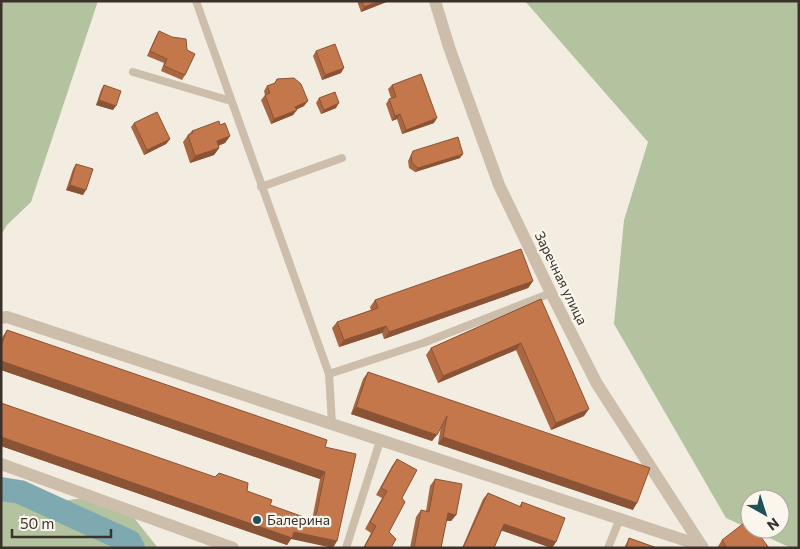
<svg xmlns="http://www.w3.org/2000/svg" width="800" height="549" font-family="Commissioner,sans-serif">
<rect width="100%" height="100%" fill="#f3ece0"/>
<g fill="#b3c39f" fill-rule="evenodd">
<polygon points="1,1 98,1 31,202 7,225 1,235"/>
<path d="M525,1H799V548H791L726,518L614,324L624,220L648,142ZM750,499H780V529H750Z"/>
<polygon points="1,479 48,503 90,497 131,514 158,548 1,548"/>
</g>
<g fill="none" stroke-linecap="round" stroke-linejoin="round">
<polyline stroke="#7fa9b0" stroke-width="24" points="1,489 20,492 130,542 133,548"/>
<g stroke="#ccbeab" stroke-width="8">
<polyline points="196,1 329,374 332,424"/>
<polyline points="133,72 231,101"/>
<polyline points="261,187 342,158"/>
<polyline points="329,374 423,343 551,293"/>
<polyline points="346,548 380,441"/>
<polyline points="608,548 619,521"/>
</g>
<g stroke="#ccbeab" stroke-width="12">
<polyline points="435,1 449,47 499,185 551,293 597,384 703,548"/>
<polyline points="1,318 7,317 702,546"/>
<polyline points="1,464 233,548"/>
</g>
</g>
<g fill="#a96641">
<polygon points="357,1 389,1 361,12"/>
<polygon points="159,31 185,75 182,80 161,71 164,63 147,56 156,36"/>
<polygon points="316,51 341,73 322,80 313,56"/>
<polygon points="277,79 304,106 296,110 293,115 271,124 261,100 265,95 264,91 267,86 274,84"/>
<polygon points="104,85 113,110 96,105 101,90"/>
<polygon points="392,85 434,123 402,134 397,119 392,121 386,104 389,99 391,98 388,89"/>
<polygon points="319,98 336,108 321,114 316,103"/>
<polygon points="134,123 170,139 166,144 144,155 131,127"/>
<polygon points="220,125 230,136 225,143 218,146 219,148 214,155 190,163 183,142 188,135 192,131"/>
<polygon points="413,151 460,158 415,172 409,168 408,161"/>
<polygon points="76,164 83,195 66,190 73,169"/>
<polygon points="533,281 528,288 384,339 382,333 339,347 332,328 337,322 371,310 370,307 375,300"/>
<polygon points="541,299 584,416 551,430 516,350 438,383 426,355 431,348"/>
<polygon points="7,330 325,447 337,541 291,539 287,545 1,446 1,403 247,491 270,505 312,520 320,479 1,370 1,339"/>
<polygon points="368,372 633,510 438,444 441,426 432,441 351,414 363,379"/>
<polygon points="397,459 402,498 389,532 391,548 363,548 371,533 365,529 382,498 376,495 392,466"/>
<polygon points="435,479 456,515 451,521 446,521 441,548 410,548 416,517 421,510 426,511 430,486"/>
<polygon points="488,493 519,507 522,502 556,542 552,548 502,530 494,548 462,548 483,499"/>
<polygon points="629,538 657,548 624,548"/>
<polygon points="722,540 769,548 717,548"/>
</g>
<g fill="#8a5335">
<polygon points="380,1 389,1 361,12 364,7"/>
<polygon points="344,68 341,73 322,80 325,75"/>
<polygon points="99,100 116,106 113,110 96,105"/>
<polygon points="308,101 304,106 292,111 295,107"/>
<polygon points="339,103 336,108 321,114 324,110"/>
<polygon points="297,110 293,115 271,124 274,119"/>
<polygon points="400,114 397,119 392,121 395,116"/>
<polygon points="437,118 434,123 402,134 406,130"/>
<polygon points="230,136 225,143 212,148 217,141"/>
<polygon points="170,139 166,144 144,155 147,150"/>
<polygon points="219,148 214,155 190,163 195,156"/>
<polygon points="463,154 460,158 415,172 418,168"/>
<polygon points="70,185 86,190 83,195 66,190"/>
<polygon points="533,281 528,288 384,339 389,332"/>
<polygon points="386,326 382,333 339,347 344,340"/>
<polygon points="521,343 516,350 438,383 443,376"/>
<polygon points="1,361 325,472 320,479 1,370"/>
<polygon points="356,407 437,435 432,441 351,414"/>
<polygon points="589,409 584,416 551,430 556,423"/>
<polygon points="1,437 294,532 337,541 333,548 291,539 287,545 1,446"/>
<polygon points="443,437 637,503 633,510 438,444"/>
<polygon points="448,513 456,515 451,521 443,520"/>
<polygon points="504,524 556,542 552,548 551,548 500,530"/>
</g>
<g fill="#c5774c" stroke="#8a5335">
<polygon points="362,1 380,1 364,7"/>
<polygon points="159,31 172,37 186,39 187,50 195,54 185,75 164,66 167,59 150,51"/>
<polygon points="335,44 344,68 325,75 316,51"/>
<polygon points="421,74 437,118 406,130 400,114 395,116 389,99 396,97 392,85"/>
<polygon points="294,78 301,84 308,101 295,107 297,110 274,119 265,95 270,93 267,86 275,83 277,79"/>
<polygon points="104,85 121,91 116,106 99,100"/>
<polygon points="335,92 339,103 324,110 319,98"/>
<polygon points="157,112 170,139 147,150 134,123"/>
<polygon points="219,121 220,125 225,123 230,136 217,141 219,148 195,156 188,135 193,133 192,131"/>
<polygon points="458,137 463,154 418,168 412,163 411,156 413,151"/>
<polygon points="76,164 93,169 86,190 70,185"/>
<polygon points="521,249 533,281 389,332 386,326 344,340 337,322 378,308 375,300"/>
<polygon points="541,299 589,409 556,423 521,343 443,376 431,348"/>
<polygon points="7,330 327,440 325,447 356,454 337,541 294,532 292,538 1,437 1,403 215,477 219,473 248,483 247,491 272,500 270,505 315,521 325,472 1,361 1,346"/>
<polygon points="368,372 650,468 637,503 443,437 447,416 437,435 356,407"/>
<polygon points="397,459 417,470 402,498 405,502 389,532 396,539 391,548 364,548 376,526 370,522 387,491 381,488"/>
<polygon points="435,479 462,484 456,515 448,513 441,548 414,548 421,510 429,512"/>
<polygon points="488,493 521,507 522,502 565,518 556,542 504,524 494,548 463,548"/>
<polygon points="748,520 750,523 750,529 755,529 769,548 727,548 722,540"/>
<polygon points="629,538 657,548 626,548"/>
</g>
<circle fill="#20515b" stroke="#faf6ed" stroke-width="2" cx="257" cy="520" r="5"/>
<g text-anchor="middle" stroke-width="4.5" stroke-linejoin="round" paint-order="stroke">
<g font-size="14" fill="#3a312a" stroke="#faf6ed">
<text transform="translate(561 278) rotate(64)" y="5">Заречная улица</text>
</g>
<g font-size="14" fill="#3a312a" stroke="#faf6ed" text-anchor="start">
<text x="267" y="525">Балерина</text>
</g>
</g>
<rect width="800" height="549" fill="none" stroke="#3a312a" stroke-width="5"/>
<g transform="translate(765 514) rotate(141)"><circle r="24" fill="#faf6ed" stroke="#ada79f"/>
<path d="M0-4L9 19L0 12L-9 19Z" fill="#20515b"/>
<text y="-8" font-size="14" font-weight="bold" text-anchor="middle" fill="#3a312a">N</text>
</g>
<path d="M12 529v8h99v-8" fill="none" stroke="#3a312a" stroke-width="2.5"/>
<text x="20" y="529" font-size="15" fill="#3a312a" stroke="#faf6ed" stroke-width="4" paint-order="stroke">50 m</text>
</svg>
